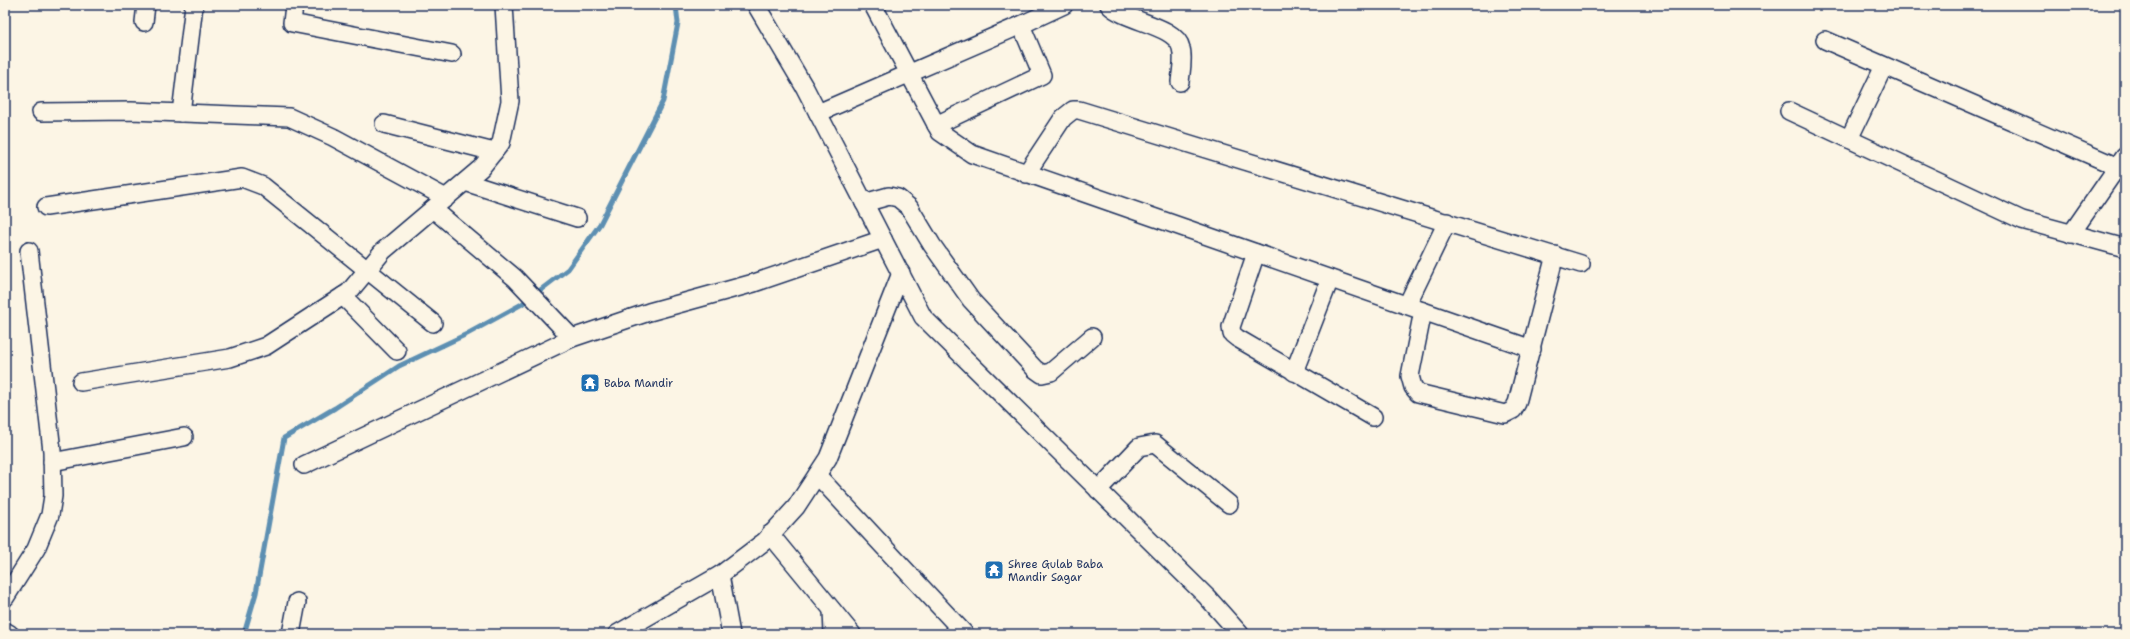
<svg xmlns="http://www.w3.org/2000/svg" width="2130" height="639" font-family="'Shantell Sans',sans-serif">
<rect width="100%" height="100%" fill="#fcf5e5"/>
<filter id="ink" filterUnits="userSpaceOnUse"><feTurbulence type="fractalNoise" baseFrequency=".025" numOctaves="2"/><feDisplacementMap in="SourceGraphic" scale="8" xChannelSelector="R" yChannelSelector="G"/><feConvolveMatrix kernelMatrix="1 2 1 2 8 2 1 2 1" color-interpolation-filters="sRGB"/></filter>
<g filter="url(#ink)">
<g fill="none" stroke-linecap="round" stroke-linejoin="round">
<polyline stroke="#5d8fb2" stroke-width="5" points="244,634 256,593 284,438 335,408 399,366 467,334 522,304 568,269 600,224 663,101 678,23 676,5"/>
<defs>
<g id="minor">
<polyline points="294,5 292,23 452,54"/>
<polyline points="756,5 805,88 923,317 1207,597 1240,634"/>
<polyline points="873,5 940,132 972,154 1532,349"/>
<path d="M1109,5C1126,22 1176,25 1181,48C1184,58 1181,72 1180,82"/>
<polyline points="144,22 146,5"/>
<polyline points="1825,40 2118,167"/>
<polyline points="1789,111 2022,220 2125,248"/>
<polyline points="41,112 131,111 289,117 333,137 446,198"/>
<polyline points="181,113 194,5"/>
<polyline points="818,113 1021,25"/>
<polyline points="384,124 494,152"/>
<polyline points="936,125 1042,75 1021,25 1064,5"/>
<polyline points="1849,139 1884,66"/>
<polyline points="1026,174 1063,118 1073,110 1079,110 1581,264"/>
<polyline points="465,182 577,218"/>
<polyline points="864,203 889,196 898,198 909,207 932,245 971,300 1035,369 1042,374 1051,372 1092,337"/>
<polyline points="46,207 242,178 263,186 433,323"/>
<polyline points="433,209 515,278 572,338"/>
<polyline points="2071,234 2125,156"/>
<polyline points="1256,253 1231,327 1232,334 1237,338 1373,417"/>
<polyline points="343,296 397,351"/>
<polyline points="1407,305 1447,222"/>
<polyline points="1423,311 1410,376 1413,387 1418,393 1505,414 1513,410 1517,403 1555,255"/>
<polyline points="1294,372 1330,279"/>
<polyline points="81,382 230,358 266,346 349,292 383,251 481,168 501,143 510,101 504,5"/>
<polyline points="52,462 184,437"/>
<polyline points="304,465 572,338 649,312 754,283 883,239"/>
<polyline points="817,475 965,634"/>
<polyline points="1098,490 1139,447 1155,444 1229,504"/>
<polyline points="770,534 852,634"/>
<polyline points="720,575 731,634"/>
<polyline points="5,598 36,549 50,515 53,496 52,451 29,251"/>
<polyline points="832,610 833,634"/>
<polyline points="5,631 10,634"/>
<polyline points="291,634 297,602"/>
<polyline points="617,634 720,575 765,541 796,507 828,458 901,273"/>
</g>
</defs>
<use href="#minor" stroke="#1b2f5e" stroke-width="20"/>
<use href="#minor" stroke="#fcf5e5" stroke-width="17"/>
</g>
</g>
<defs>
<symbol id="temple-square" viewBox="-11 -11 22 22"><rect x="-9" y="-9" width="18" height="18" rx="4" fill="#1f6fb2" stroke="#fcf5e5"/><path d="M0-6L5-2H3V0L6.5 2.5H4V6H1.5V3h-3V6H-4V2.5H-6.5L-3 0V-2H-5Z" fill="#fff"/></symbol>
</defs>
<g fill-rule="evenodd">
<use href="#temple-square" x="579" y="372" width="22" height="22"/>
<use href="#temple-square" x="983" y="559" width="22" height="22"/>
</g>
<g text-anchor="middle" stroke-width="3" stroke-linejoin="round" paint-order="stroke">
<g font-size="11" fill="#1b2f5e" stroke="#fcf5e5" text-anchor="start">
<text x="604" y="387">Baba Mandir</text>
<text x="1008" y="568">Shree Gulab Baba<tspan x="1008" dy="13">Mandir Sagar</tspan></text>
</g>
</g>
<rect width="2130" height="639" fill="none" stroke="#fcf5e5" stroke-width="20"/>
<rect x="10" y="10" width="2110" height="619" fill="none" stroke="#1b2f5e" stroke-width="1.5" filter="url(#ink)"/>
</svg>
